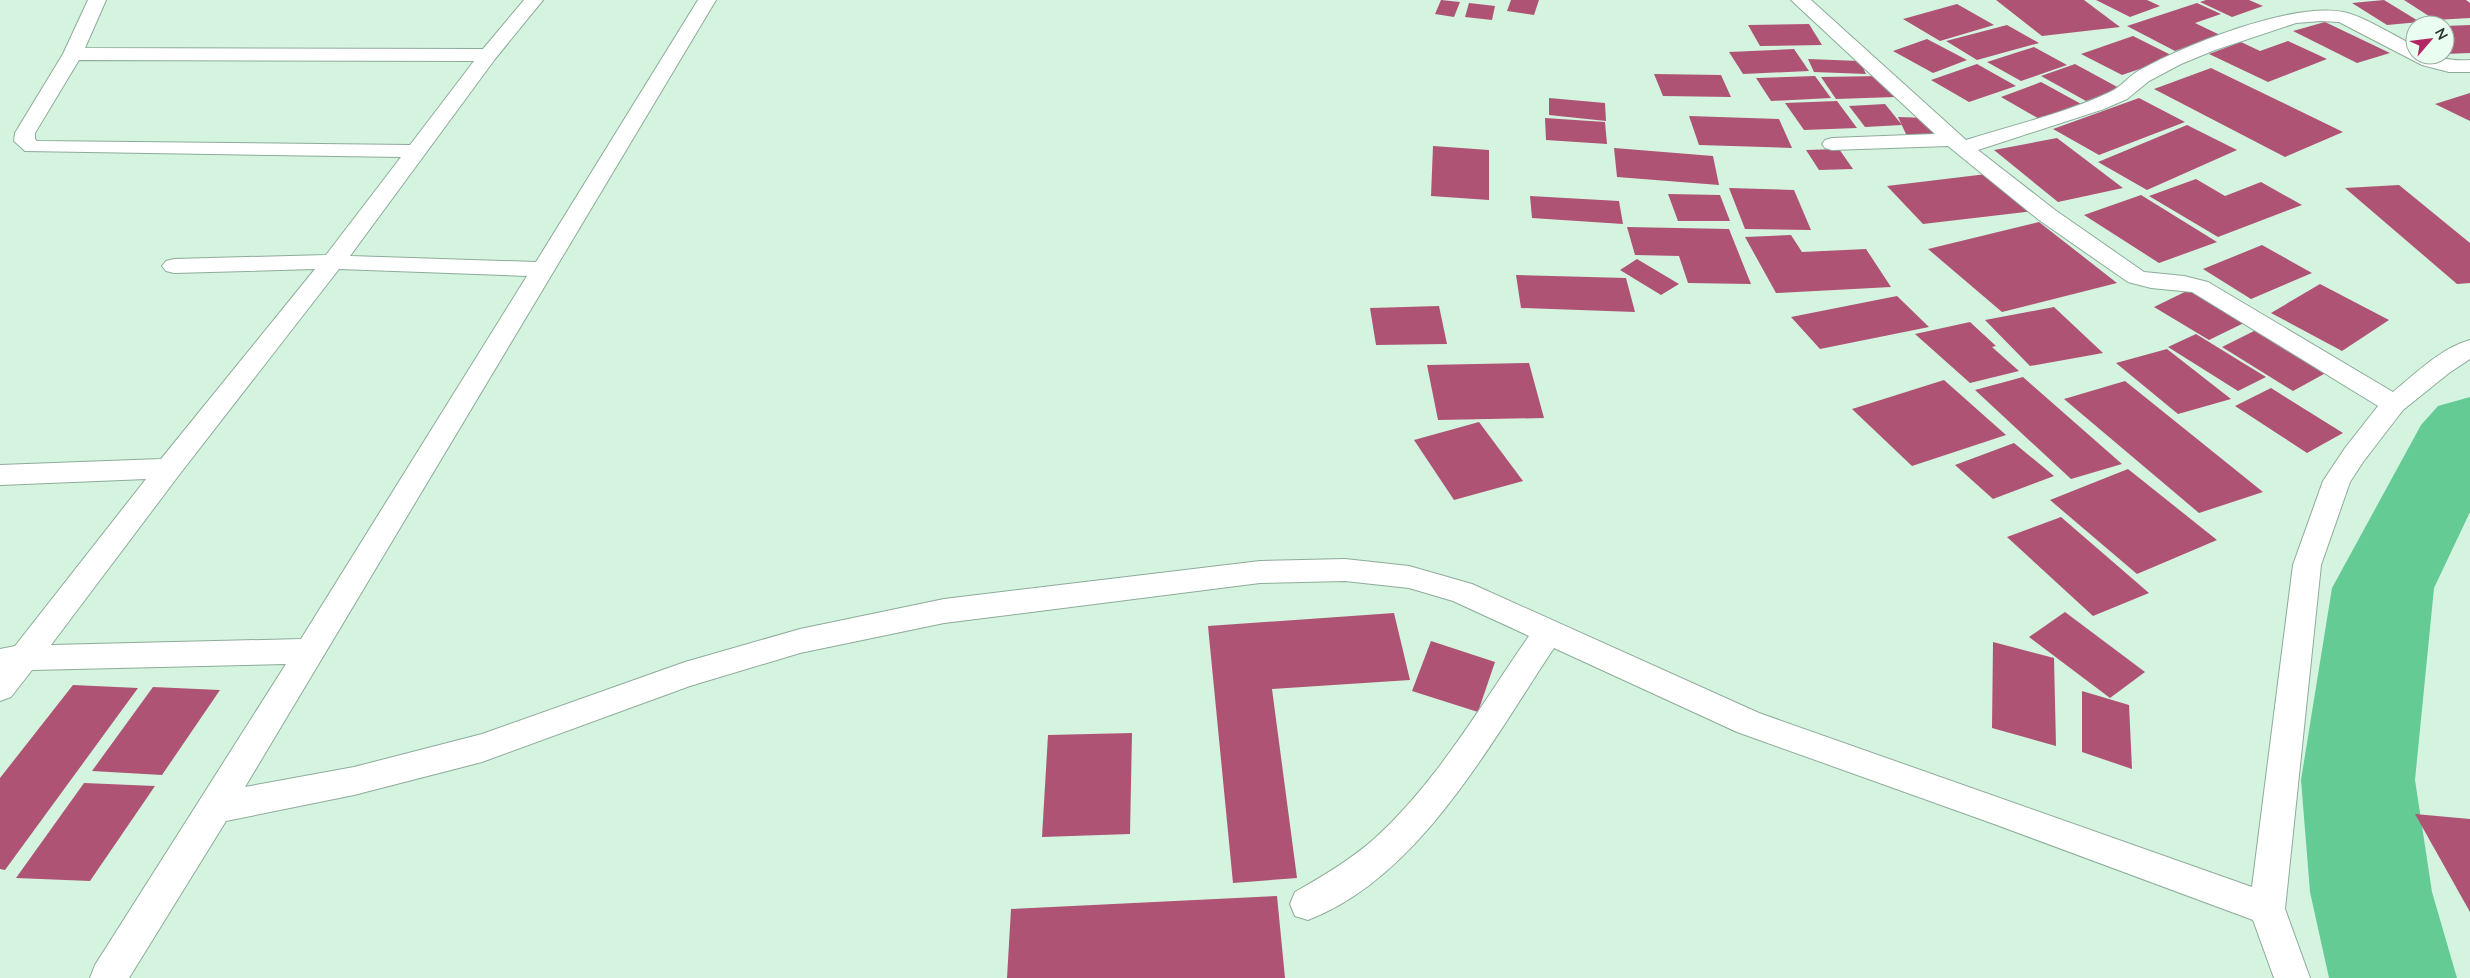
<svg xmlns="http://www.w3.org/2000/svg" width="2470" height="978" font-family="Lato,sans-serif">
<rect width="100%" height="100%" fill="#d4f4e0"/>
<g fill="none" stroke-linecap="round" stroke-linejoin="round">
<polygon fill="#64cb95" fill-rule="evenodd" points="2470,397 2470,512 2434,588 2415,780 2432,892 2457,978 2329,978 2310,892 2301,780 2332,588 2421,425 2438,406"/>
</g>
<g fill="#af5375">
<polygon points="1441,0 1460,2 1454,17 1435,14"/>
<polygon points="1511,0 1539,0 1534,15 1507,11"/>
<polygon points="1996,0 2084,0 2120,27 2042,36"/>
<polygon points="2096,0 2147,0 2160,6 2130,17"/>
<polygon points="2206,0 2249,0 2263,6 2232,17 2200,2"/>
<polygon points="2384,0 2420,22 2387,25 2352,3"/>
<polygon points="2404,0 2466,0 2470,3 2470,18 2435,20"/>
<polygon points="1469,3 1495,6 1492,20 1465,17"/>
<polygon points="2197,3 2221,14 2195,23 2220,35 2175,51 2127,26"/>
<polygon points="1957,4 1994,25 1940,41 1903,19"/>
<polygon points="2325,22 2390,53 2357,63 2293,31"/>
<polygon points="1809,24 1822,45 1760,46 1748,25"/>
<polygon points="2007,25 2039,43 1977,60 1946,41"/>
<polygon points="2470,25 2470,53 2445,54 2445,26"/>
<polygon points="2133,36 2175,57 2122,75 2081,54"/>
<polygon points="1927,39 1967,60 1933,73 1893,51"/>
<polygon points="2288,41 2327,59 2268,82 2209,54 2241,42 2260,51"/>
<polygon points="2034,47 2067,65 2021,81 1987,62"/>
<polygon points="1794,49 1809,71 1743,74 1729,52"/>
<polygon points="1808,59 1860,61 1866,74 1814,72"/>
<polygon points="1977,64 2016,86 1969,102 1931,80"/>
<polygon points="2075,64 2121,89 2086,101 2041,76"/>
<polygon points="2211,68 2343,132 2285,157 2154,89"/>
<polygon points="1654,74 1721,75 1731,97 1663,96"/>
<polygon points="1815,76 1831,98 1771,101 1756,78"/>
<polygon points="1880,76 1895,97 1836,99 1821,77"/>
<polygon points="2041,82 2083,105 2041,120 2001,97"/>
<polygon points="2470,93 2470,121 2435,104"/>
<polygon points="1549,98 1605,103 1606,121 1549,115"/>
<polygon points="2139,98 2185,122 2099,155 2053,129"/>
<polygon points="1837,101 1857,128 1804,130 1785,103"/>
<polygon points="1885,104 1902,125 1865,127 1849,106"/>
<polygon points="1689,116 1779,119 1792,148 1699,145"/>
<polygon points="1898,117 1929,118 1939,136 1906,134"/>
<polygon points="1545,118 1605,122 1607,144 1546,140"/>
<polygon points="2187,125 2237,150 2147,190 2098,162"/>
<polygon points="2057,138 2123,188 2058,202 1994,150"/>
<polygon points="1433,146 1489,150 1489,200 1431,196"/>
<polygon points="1614,148 1713,156 1719,185 1617,177"/>
<polygon points="1839,149 1853,169 1819,170 1806,150"/>
<polygon points="1995,173 2034,211 1923,224 1887,186"/>
<polygon points="2196,179 2225,196 2261,182 2302,205 2218,237 2149,196"/>
<polygon points="2399,185 2470,243 2470,283 2457,284 2345,188"/>
<polygon points="1729,188 1794,190 1811,230 1745,229"/>
<polygon points="1668,194 1720,195 1730,221 1678,221"/>
<polygon points="2141,195 2217,242 2159,263 2084,215"/>
<polygon points="1530,196 1619,201 1623,224 1532,218"/>
<polygon points="2039,222 2117,283 2002,312 1928,249"/>
<polygon points="1627,227 1729,229 1751,284 1688,283 1679,256 1635,255"/>
<polygon points="1791,235 1802,252 1866,249 1891,287 1776,293 1745,237"/>
<polygon points="2262,245 2312,273 2251,299 2203,269"/>
<polygon points="1637,259 1679,284 1661,295 1620,270"/>
<polygon points="1516,275 1626,278 1635,312 1521,308"/>
<polygon points="2320,284 2389,320 2342,351 2271,313"/>
<polygon points="2195,287 2250,320 2209,340 2154,307"/>
<polygon points="1897,296 1929,327 1820,349 1791,317"/>
<polygon points="1439,306 1447,344 1376,345 1370,308"/>
<polygon points="2054,307 2103,353 2030,366 1985,320"/>
<polygon points="1970,322 1996,346 1992,347 2019,371 1970,383 1915,334"/>
<polygon points="2262,327 2333,369 2293,391 2222,347"/>
<polygon points="2196,334 2266,377 2238,391 2168,347"/>
<polygon points="2167,349 2231,399 2178,414 2116,363"/>
<polygon points="1529,363 1544,418 1438,420 1427,365"/>
<polygon points="2023,377 2122,464 2071,479 1975,390"/>
<polygon points="1944,380 2006,435 1912,466 1852,409"/>
<polygon points="2125,381 2263,492 2199,513 2064,399"/>
<polygon points="2271,388 2343,433 2307,453 2235,406"/>
<polygon points="1479,422 1523,481 1454,500 1414,440"/>
<polygon points="2014,443 2054,476 1993,499 1955,465"/>
<polygon points="2128,469 2217,540 2137,574 2050,500"/>
<polygon points="2061,517 2149,593 2093,616 2007,537"/>
<polygon points="2065,612 2145,672 2110,698 2029,637"/>
<polygon points="1394,613 1410,680 1272,689 1297,878 1233,883 1208,626"/>
<polygon points="1431,641 1495,662 1478,712 1412,691"/>
<polygon points="1993,642 2054,658 2056,746 1992,728"/>
<polygon points="73,685 138,688 5,870 0,869 0,778"/>
<polygon points="153,687 220,690 162,775 92,771"/>
<polygon points="2082,691 2129,705 2132,769 2082,752"/>
<polygon points="1132,733 1130,834 1042,837 1048,735"/>
<polygon points="84,783 155,786 90,881 16,878"/>
<polygon points="2415,814 2470,819 2470,912"/>
<polygon points="1277,896 1285,978 1007,978 1011,909"/>
</g>
<g fill="none" stroke-linecap="round" stroke-linejoin="round">
<defs>
<path id="minor" d="M88,0H106L85,48L483,49L524,0H543L495,59L350,256L536,262L698,0H716L245,787L354,767L482,734L685,662L800,629L944,599L1260,561L1345,559L1409,566L1472,584L1759,713L2252,887L2293,565L2323,481L2345,448L2378,406L2192,292L2151,288L2128,282L2039,220L1948,146L1832,150L1825,148L1822,144L1825,140L1832,138L1935,134L1791,0H1811L1966,140C2014,125 2065,113 2110,92C2121,87 2128,77 2138,71C2185,45 2291,2 2343,12C2362,15 2396,37 2415,46V55C2434,55 2451,62 2470,60V72H2449L2422,65L2339,22L2321,21L2296,23L2215,50L2181,64L2149,81L2127,99L2104,109L1978,150L2055,210L2144,272L2184,276L2208,282L2393,392C2416,373 2441,348 2470,340V359L2449,373L2403,410L2363,462L2350,482L2321,565L2285,909L2310,978H2274L2253,920L1994,824L1737,732L1554,648C1491,742 1419,878 1308,920L1295,916L1290,904L1295,892C1323,876 1350,860 1374,839C1437,782 1481,705 1529,636L1453,601L1409,588L1345,581L1260,583L944,623L800,653L690,686L482,762L354,795L226,821L129,978H90L95,965L286,664L32,670L11,697L0,701V649L15,646L146,479L0,485V465L161,459L315,269L174,273L166,271L162,266L166,261L174,259L326,255L401,157L25,151L14,141L15,133L63,54ZM79,60L474,61L410,145L37,141L35,139V133ZM339,269L527,276L301,639L51,645L179,475Z"/>
</defs>
<use href="#minor" stroke="#8dab99" stroke-width="2"/>
<use href="#minor" fill="#fff" fill-rule="evenodd"/>
</g>
<g transform="translate(2430 40) rotate(62)"><circle r="24" fill="#eafdf1" stroke="#9caca2"/>
<path d="M0-4L9 19L0 12L-9 19Z" fill="#b12665"/>
<text y="-8" font-size="14" font-weight="bold" text-anchor="middle" fill="#27332c">N</text>
</g>
</svg>
